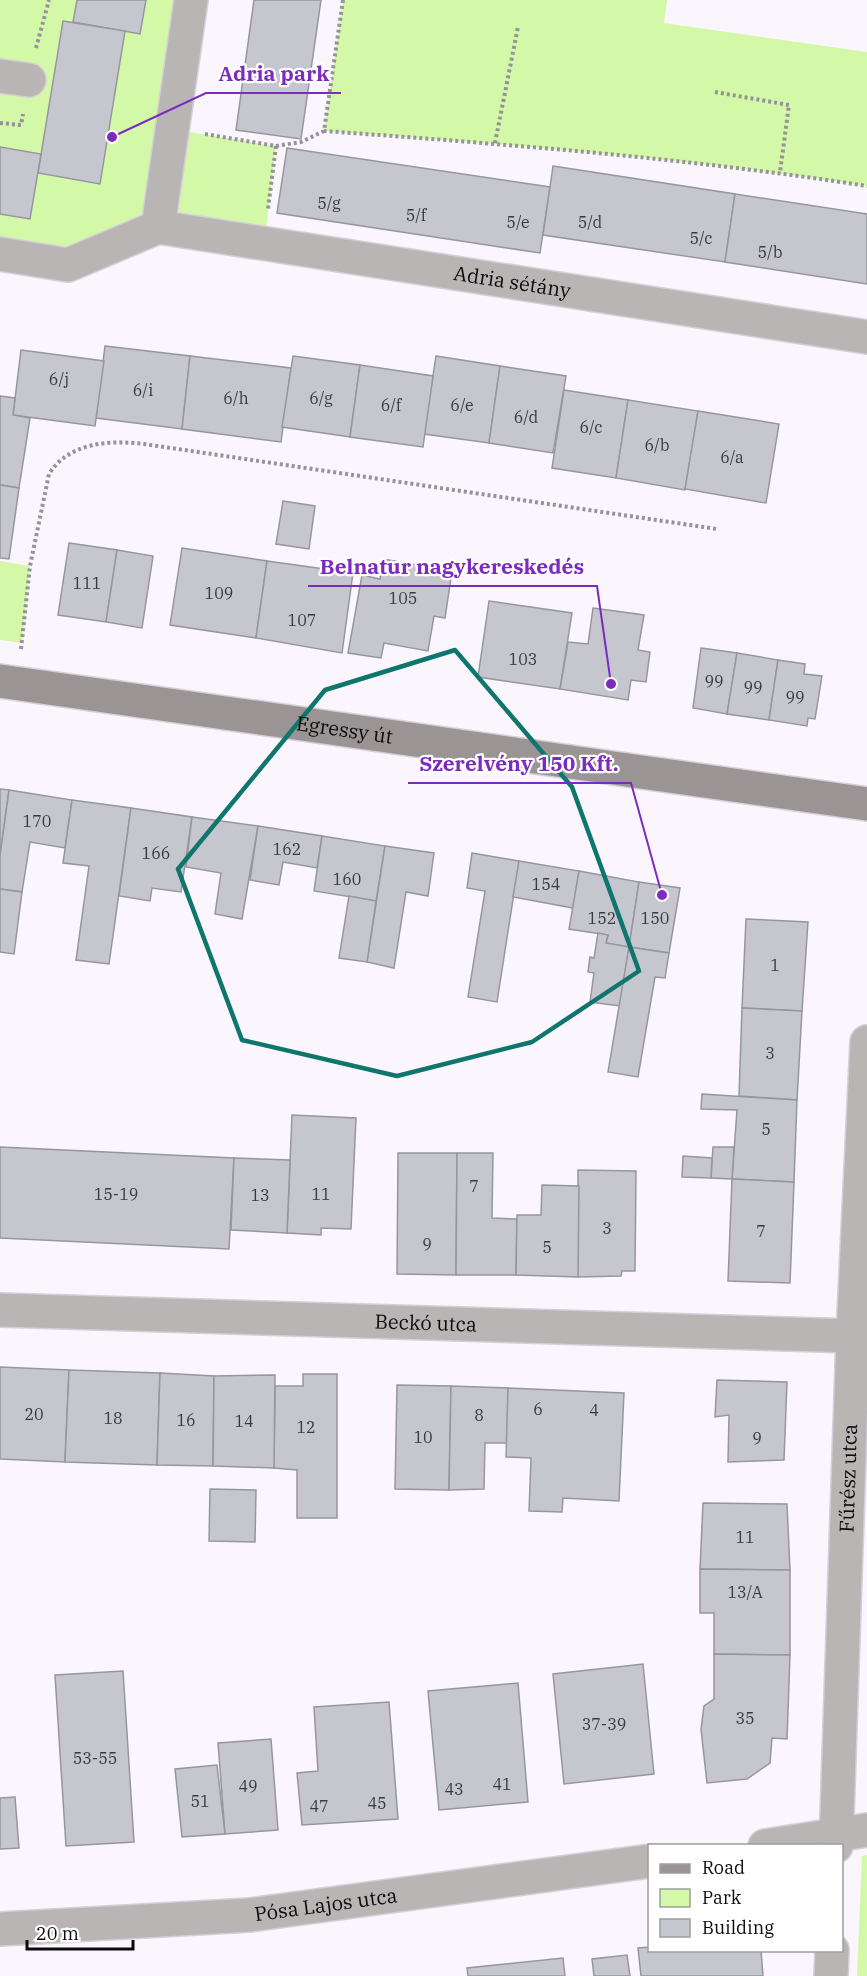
<svg xmlns="http://www.w3.org/2000/svg" width="867" height="1976" font-family="'IBM Plex Serif',serif">
<rect width="100%" height="100%" fill="#fbf6fe"/>
<g fill="#d3f8a8">
<polygon points="0,0 190,0 171,129 276,146 264,246 158,227 68,265 0,254"/>
<path d="M343,0H667L664,23L867,52V186C687,158 505,144 324,131Z"/>
<polygon points="0,561 30,566 22,643 0,640"/>
<polygon points="867,1855 867,1976 857,1976 862,1856"/>
</g>
<g fill="#c6c6cf" stroke="#96969e" stroke-width="1.5">
<polygon points="77,0 146,0 140,34 73,22"/>
<polygon points="254,0 321,0 301,139 236,130"/>
<polygon points="63,21 125,31 100,184 38,173"/>
<polygon points="0,147 41,154 30,219 0,214"/>
<polygon points="287,148 550,187 540,253 277,213"/>
<polygon points="553,166 735,194 725,262 543,235"/>
<polygon points="735,194 867,214 867,284 725,262"/>
<polygon points="105,346 190,356 182,429 96,418"/>
<polygon points="21,350 104,361 95,426 13,415"/>
<polygon points="190,356 291,368 281,442 182,429"/>
<polygon points="293,356 360,365 350,437 282,427"/>
<polygon points="436,356 500,366 489,443 424,434"/>
<polygon points="360,365 433,376 423,447 350,437"/>
<polygon points="500,366 566,376 553,453 489,443"/>
<polygon points="564,390 628,400 616,478 552,468"/>
<polygon points="0,396 15,398 13,415 30,418 19,488 0,485"/>
<polygon points="628,400 698,411 685,490 616,478"/>
<polygon points="698,411 779,424 766,503 685,489"/>
<polygon points="0,485 19,488 9,559 0,558"/>
<polygon points="283,501 315,506 309,549 276,544"/>
<polygon points="69,543 117,550 106,622 58,615"/>
<polygon points="182,548 267,561 256,638 170,625"/>
<polygon points="117,550 153,556 142,628 106,622"/>
<polygon points="383,559 452,571 445,618 434,616 428,651 384,643 381,658 348,653 362,575 380,579"/>
<polygon points="267,561 353,573 342,653 256,638"/>
<polygon points="489,601 572,613 560,689 478,677"/>
<polygon points="593,608 644,615 638,650 650,652 646,682 631,680 628,700 560,689 568,642 588,644"/>
<polygon points="701,648 737,653 727,714 693,708"/>
<polygon points="737,653 778,660 769,720 727,714"/>
<polygon points="778,660 805,664 804,674 822,676 815,719 808,718 807,726 769,720"/>
<polygon points="0,789 9,790 0,856"/>
<polygon points="9,790 72,800 65,848 30,842 22,892 0,889 0,856"/>
<polygon points="72,800 131,808 109,964 76,960 89,866 63,863"/>
<polygon points="131,808 192,817 181,892 152,888 150,901 119,896"/>
<polygon points="192,817 258,826 242,919 215,914 221,873 186,867"/>
<polygon points="258,826 322,836 317,868 283,862 279,885 250,880"/>
<polygon points="322,836 385,846 376,901 314,891"/>
<polygon points="385,846 434,853 428,896 406,892 394,968 367,962"/>
<polygon points="472,853 519,861 497,1002 468,997 485,891 467,888"/>
<polygon points="519,861 579,871 573,908 513,897"/>
<polygon points="579,871 639,882 629,947 606,943 608,935 569,929"/>
<polygon points="639,882 680,888 669,953 629,947"/>
<polygon points="0,889 22,892 14,954 0,952"/>
<polygon points="349,896 376,901 367,962 339,958"/>
<polygon points="746,919 808,922 802,1011 742,1008"/>
<polygon points="598,933 608,935 606,943 629,947 620,1006 590,1002 594,973 588,972 590,957 594,958"/>
<polygon points="629,947 669,953 665,978 655,977 638,1077 608,1072"/>
<polygon points="742,1008 802,1011 797,1100 739,1096"/>
<polygon points="702,1094 797,1100 794,1182 732,1179 737,1110 701,1109"/>
<polygon points="292,1115 356,1118 351,1229 321,1228 321,1235 287,1233"/>
<polygon points="0,1147 234,1158 229,1249 0,1238"/>
<polygon points="713,1147 734,1147 732,1179 711,1178"/>
<polygon points="398,1153 457,1153 456,1275 397,1274"/>
<polygon points="457,1153 493,1153 492,1218 517,1219 516,1275 456,1275"/>
<polygon points="683,1156 712,1158 711,1178 682,1177"/>
<polygon points="234,1158 290,1160 287,1233 231,1230"/>
<polygon points="578,1170 636,1171 635,1271 622,1271 621,1276 578,1277"/>
<polygon points="732,1179 794,1182 790,1283 728,1281"/>
<polygon points="542,1185 579,1186 578,1277 516,1275 517,1215 541,1215"/>
<polygon points="0,1367 69,1370 65,1462 0,1459"/>
<polygon points="69,1370 160,1373 157,1465 65,1462"/>
<polygon points="160,1373 214,1376 213,1466 157,1465"/>
<polygon points="303,1374 337,1374 337,1518 297,1518 297,1470 274,1468 275,1386 303,1386"/>
<polygon points="275,1375 274,1468 213,1466 214,1376"/>
<polygon points="717,1380 787,1382 784,1460 728,1462 729,1415 715,1417"/>
<polygon points="397,1385 451,1386 449,1490 395,1489"/>
<polygon points="451,1386 508,1388 507,1443 485,1443 484,1489 449,1490"/>
<polygon points="508,1388 624,1393 619,1501 563,1498 562,1512 529,1511 531,1458 506,1457"/>
<polygon points="210,1489 256,1490 255,1542 209,1541"/>
<polygon points="703,1503 787,1504 790,1570 700,1569"/>
<polygon points="700,1569 790,1570 790,1655 714,1654 714,1613 700,1613"/>
<polygon points="714,1654 790,1655 787,1739 772,1738 770,1763 747,1779 707,1783 701,1729 704,1706 714,1699"/>
<polygon points="643,1664 654,1774 564,1784 553,1674"/>
<polygon points="123,1671 134,1842 66,1846 55,1675"/>
<polygon points="518,1683 528,1802 439,1810 428,1691"/>
<polygon points="389,1702 398,1819 302,1825 297,1773 318,1771 314,1707"/>
<polygon points="271,1739 278,1830 225,1834 218,1743"/>
<polygon points="217,1765 225,1834 182,1837 175,1769"/>
<polygon points="15,1797 19,1848 0,1849 0,1798"/>
<polygon points="650,1947 650,1950 761,1950 763,1976 641,1976 638,1948"/>
<polygon points="627,1955 630,1976 594,1976 592,1959"/>
<polygon points="563,1958 565,1976 468,1976 467,1968"/>
</g>
<g fill="none" stroke-linecap="round" stroke-linejoin="round">
<defs>
<g id="street">
<polyline points="0,76 29,80"/>
<polyline points="158,227 191,0"/>
<path id="s1" d="M0,254L68,265L158,227L867,337"/>
<path id="s2" d="M0,1310L853,1336"/>
<polyline points="765,1846 867,1830"/>
<path id="s3" d="M836,1846L853,1336L867,1042"/>
<path id="s4" d="M0,1929L250,1915L650,1861"/>
<polyline points="831,1976 832,1950"/>
</g>
<g id="secondary">
<path id="s5" d="M0,681L867,804"/>
</g>
</defs>
<use href="#street" stroke="#d5d0d7" stroke-width="36"/>
<use href="#secondary" stroke="#d5d0d7" stroke-width="36"/>
<g stroke="#959298" stroke-width="4" stroke-dasharray="3 3" stroke-linecap="butt">
<path d="M343,0L324,131C505,144 687,158 867,186"/>
<polyline points="36,48 49,0"/>
<polyline points="715,92 789,105 780,172"/>
<polyline points="0,123 21,125 23,114"/>
<polyline points="205,134 276,146 268,209"/>
<polyline points="495,143 518,27"/>
<polyline points="276,146 301,142 324,131"/>
<path d="M21,649L30,566L49,474C69,442 110,440 144,444L717,529"/>
</g>
<use href="#street" stroke="#b9b5b5" stroke-width="33"/>
<use href="#secondary" stroke="#9b9494" stroke-width="33"/>
</g>
<path fill="none" stroke="#0f766e" stroke-width="4.5" stroke-linejoin="round" d="M455,650L572,787L639,971L532,1042L397,1076L242,1040L178,869L325,690Z"/>
<g text-anchor="middle" stroke-width="4.5" stroke-linejoin="round" paint-order="stroke">
<g font-size="16" fill="#3a393e">
<text x="329" y="209">5/g</text>
<text x="416" y="221">5/f</text>
<text x="518" y="228">5/e</text>
<text x="590" y="228">5/d</text>
<text x="701" y="244">5/c</text>
<text x="770" y="258">5/b</text>
<text x="59" y="385">6/j</text>
<text x="143" y="396">6/i</text>
<text x="236" y="404">6/h</text>
<text x="321" y="404">6/g</text>
<text x="391" y="411">6/f</text>
<text x="462" y="411">6/e</text>
<text x="526" y="423">6/d</text>
<text x="591" y="433">6/c</text>
<text x="657" y="451">6/b</text>
<text x="732" y="463">6/a</text>
<text x="87" y="589">111</text>
<text x="219" y="599">109</text>
<text x="403" y="604">105</text>
<text x="302" y="626">107</text>
<text x="523" y="665">103</text>
<text x="714" y="687">99</text>
<text x="753" y="693">99</text>
<text x="795" y="703">99</text>
<text x="37" y="827">170</text>
<text x="287" y="855">162</text>
<text x="156" y="859">166</text>
<text x="347" y="885">160</text>
<text x="546" y="890">154</text>
<text x="602" y="924">152</text>
<text x="655" y="924">150</text>
<text x="775" y="971">1</text>
<text x="770" y="1059">3</text>
<text x="766" y="1135">5</text>
<text x="474" y="1192">7</text>
<text x="116" y="1200">15-19</text>
<text x="321" y="1200">11</text>
<text x="260" y="1201">13</text>
<text x="607" y="1234">3</text>
<text x="761" y="1237">7</text>
<text x="427" y="1250">9</text>
<text x="547" y="1253">5</text>
<text x="538" y="1415">6</text>
<text x="594" y="1416">4</text>
<text x="34" y="1420">20</text>
<text x="479" y="1421">8</text>
<text x="113" y="1424">18</text>
<text x="186" y="1426">16</text>
<text x="244" y="1427">14</text>
<text x="306" y="1433">12</text>
<text x="423" y="1443">10</text>
<text x="757" y="1444">9</text>
<text x="745" y="1543">11</text>
<text x="745" y="1598">13/A</text>
<text x="745" y="1724">35</text>
<text x="604" y="1730">37-39</text>
<text x="95" y="1764">53-55</text>
<text x="502" y="1790">41</text>
<text x="248" y="1792">49</text>
<text x="454" y="1795">43</text>
<text x="200" y="1807">51</text>
<text x="377" y="1809">45</text>
<text x="319" y="1812">47</text>
</g>
<g font-size="20" fill="#0c0a0d" stroke="#fff">
<text dy="7" stroke="none"><textPath href="#s1" startOffset="525">Adria sétány</textPath></text>
<text dy="7" stroke="none"><textPath href="#s5" startOffset="348">Egressy út</textPath></text>
<text dy="7" stroke="none"><textPath href="#s2" startOffset="426">Beckó utca</textPath></text>
<text dy="7" stroke="none"><textPath href="#s3" startOffset="368">Fűrész utca</textPath></text>
<text dy="7" stroke="none"><textPath href="#s4" startOffset="327">Pósa Lajos utca</textPath></text>
</g>
</g>
<path fill="none" stroke="#7b2cbf" stroke-width="2" d="M112 137L206 93H341M611 684L597 586H308M662 895L631 783H408"/>
<g fill="#7b2cbf" stroke="#fff" stroke-width="2">
<circle cx="112" cy="137" r="6"/>
<circle cx="611" cy="684" r="6"/>
<circle cx="662" cy="895" r="6"/>
</g>
<g font-size="21" text-anchor="middle" font-weight="bold" fill="#7b2cbf" stroke="#fff" stroke-width="4.5" stroke-linejoin="round" paint-order="stroke">
<text x="274" y="81">Adria park</text>
<text x="452" y="574">Belnatur nagykereskedés</text>
<text x="519" y="771">Szerelvény 150 Kft.</text>
</g>
<rect x="648" y="1844" width="195" height="108" fill="#ffffff" stroke="#9e9d9e" stroke-width="1.5"/>
<rect x="660" y="1864" width="30" height="9" fill="#9b9494" stroke="#9e9d9e" stroke-width="1.5"/>
<text x="702" y="1874" font-size="18" fill="#0c0a0d">Road</text>
<rect x="660" y="1889" width="30" height="18" fill="#d3f8a8" stroke="#9e9d9e" stroke-width="1.5"/>
<text x="702" y="1904" font-size="18" fill="#0c0a0d">Park</text>
<rect x="660" y="1919" width="30" height="18" fill="#c6c6cf" stroke="#9e9d9e" stroke-width="1.5"/>
<text x="702" y="1934" font-size="18" fill="#0c0a0d">Building</text>
<path d="M27 1940v9h106v-9" fill="none" stroke="#0c0a0d" stroke-width="3"/>
<text x="36" y="1940" font-size="18" fill="#0c0a0d" stroke="#ffffff" stroke-width="4.5" paint-order="stroke">20 m</text>
</svg>
